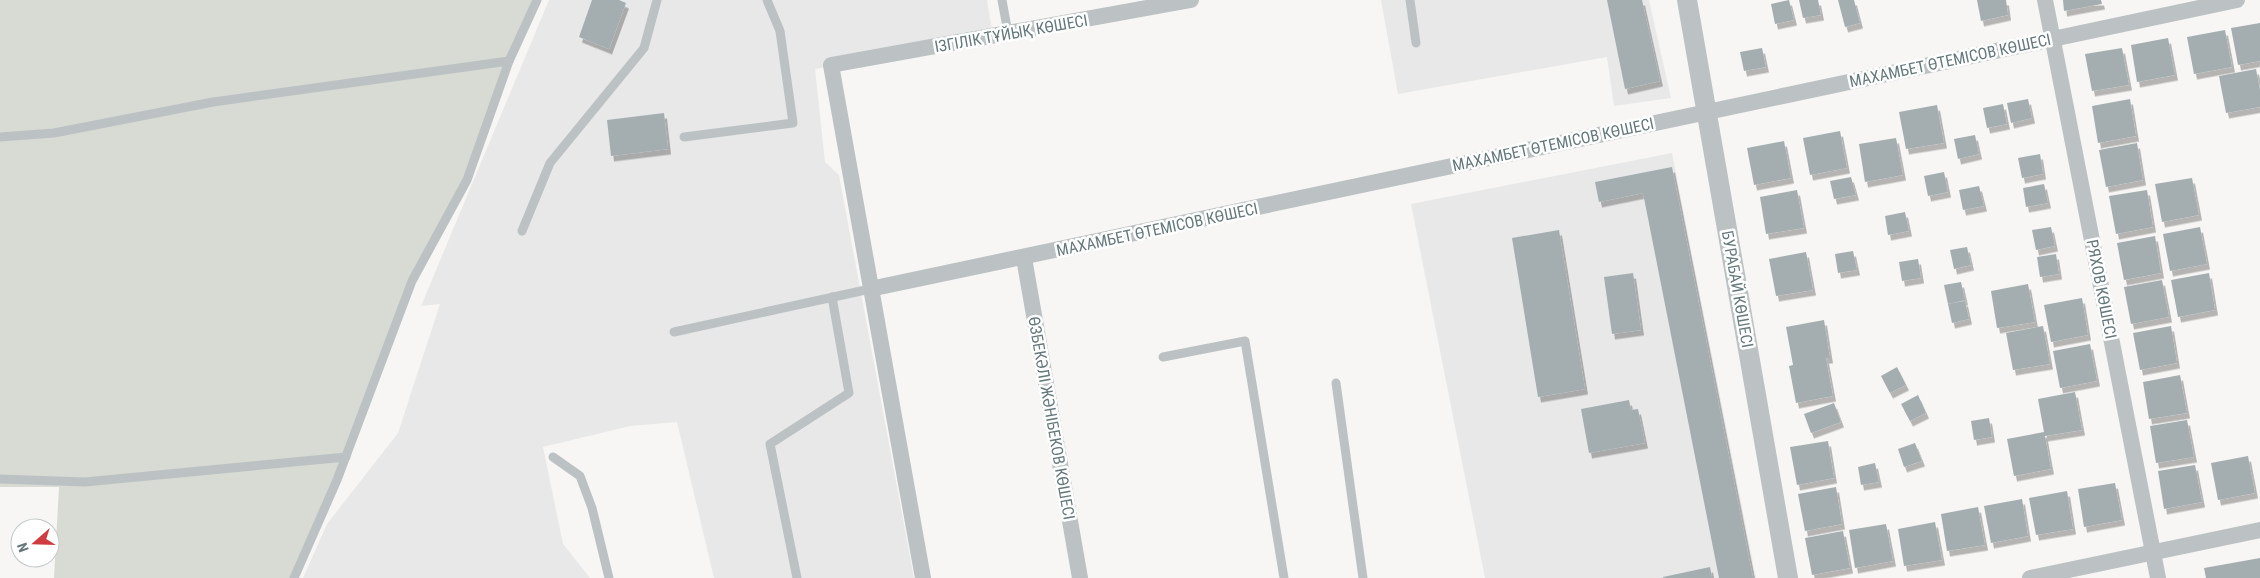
<svg xmlns="http://www.w3.org/2000/svg" width="2260" height="578" font-family="'Roboto Condensed',sans-serif">
<defs>
<filter id="shadow"><feDropShadow dx="3" dy="5.5" stdDeviation="0" flood-color="#0004"/></filter>
</defs>
<rect width="100%" height="100%" fill="#f7f6f4"/>
<g fill="#e8e8e8">
<polygon points="549,0 987,0 993,36 815,69 825,162 839,175 914,578 714,578 677,422 630,426 543,447 563,544 590,578 303,578 327,524 398,433 440,304 421,306"/>
<polygon points="1381,0 1649,0 1671,98 1614,106 1607,57 1398,94"/>
<polygon points="1672,153 1756,578 1485,578 1411,204"/>
</g>
<polygon fill="#d8dbd4" points="0,0 537,0 467,180 412,281 294,578 54,578 59,487 0,487"/>
<g fill="#a4aeb1" filter="url(#shadow)">
<polygon points="592,0 619,0 626,3 609,49 579,37"/>
<polygon points="1607,0 1642,0 1660,81 1625,89"/>
<polygon points="1789,0 1794,20 1775,24 1771,4"/>
<polygon points="1799,0 1818,0 1821,15 1803,18"/>
<polygon points="1838,0 1854,0 1860,23 1845,27"/>
<polygon points="1977,0 2006,0 2008,15 1981,21"/>
<polygon points="2063,0 2101,0 2102,4 2064,11"/>
<polygon points="2260,23 2260,61 2238,65 2231,28"/>
<polygon points="2225,30 2232,67 2194,74 2187,37"/>
<polygon points="2168,38 2175,75 2137,82 2131,45"/>
<polygon points="1762,48 1766,67 1744,71 1740,52"/>
<polygon points="2122,48 2129,85 2092,91 2085,54"/>
<polygon points="2256,69 2260,90 2260,107 2226,113 2219,76"/>
<polygon points="2028,99 2032,118 2011,123 2007,103"/>
<polygon points="2130,99 2136,136 2098,143 2092,106"/>
<polygon points="2003,104 2007,124 1987,128 1983,108"/>
<polygon points="1937,105 1944,143 1906,149 1899,112"/>
<polygon points="664,113 668,149 611,156 607,120"/>
<polygon points="1840,131 1847,168 1810,175 1803,138"/>
<polygon points="1975,135 1979,154 1958,159 1954,139"/>
<polygon points="1896,138 1903,175 1865,182 1859,144"/>
<polygon points="1784,141 1791,178 1754,185 1747,148"/>
<polygon points="2137,143 2143,180 2106,187 2099,150"/>
<polygon points="2040,154 2043,174 2022,178 2018,158"/>
<polygon points="1672,167 1753,578 1719,578 1643,193 1599,202 1595,182"/>
<polygon points="1944,172 1948,192 1928,196 1924,176"/>
<polygon points="1851,177 1856,195 1834,199 1830,181"/>
<polygon points="2192,178 2199,215 2162,222 2155,184"/>
<polygon points="2044,184 2048,203 2026,207 2023,188"/>
<polygon points="1979,186 1984,206 1963,210 1959,190"/>
<polygon points="1797,190 1804,228 1766,234 1760,197"/>
<polygon points="2147,190 2153,227 2116,234 2109,196"/>
<polygon points="1905,212 1909,231 1888,235 1885,216"/>
<polygon points="2051,227 2055,246 2036,250 2032,230"/>
<polygon points="2200,227 2207,264 2170,271 2163,234"/>
<polygon points="1559,230 1585,389 1538,397 1512,238"/>
<polygon points="2155,236 2161,273 2124,280 2117,243"/>
<polygon points="1967,247 1971,265 1954,269 1950,250"/>
<polygon points="1853,251 1857,270 1838,273 1835,254"/>
<polygon points="1806,252 1813,290 1776,296 1769,259"/>
<polygon points="2056,254 2059,274 2040,277 2037,257"/>
<polygon points="1918,259 1921,278 1902,281 1899,262"/>
<polygon points="1633,273 1641,330 1612,334 1604,277"/>
<polygon points="2209,273 2215,310 2178,317 2171,280"/>
<polygon points="2162,280 2169,317 2131,324 2124,287"/>
<polygon points="1961,282 1965,300 1948,304 1944,285"/>
<polygon points="2028,284 2035,322 1997,328 1991,291"/>
<polygon points="2082,298 2088,335 2051,342 2044,305"/>
<polygon points="1965,301 1969,319 1952,323 1948,304"/>
<polygon points="1824,320 1830,358 1826,358 1833,396 1796,403 1789,366 1793,365 1786,327"/>
<polygon points="2043,326 2050,364 2013,370 2006,333"/>
<polygon points="2171,326 2177,363 2140,370 2133,333"/>
<polygon points="2090,344 2097,381 2060,388 2053,351"/>
<polygon points="1897,367 1906,385 1890,393 1881,376"/>
<polygon points="2180,375 2187,413 2149,419 2143,382"/>
<polygon points="2075,392 2082,430 2045,436 2051,469 2014,476 2007,439 2044,432 2038,399"/>
<polygon points="1918,395 1926,413 1910,421 1901,404"/>
<polygon points="1629,400 1631,410 1638,409 1645,443 1589,453 1581,409"/>
<polygon points="1834,403 1841,422 1811,433 1804,414"/>
<polygon points="1989,418 1992,437 1974,440 1971,421"/>
<polygon points="2187,420 2194,457 2156,463 2150,426"/>
<polygon points="1828,441 1834,478 1797,485 1790,447"/>
<polygon points="1915,443 1922,461 1904,467 1898,449"/>
<polygon points="2248,456 2255,493 2218,500 2211,463"/>
<polygon points="1875,463 1879,482 1861,485 1858,467"/>
<polygon points="2195,465 2202,502 2164,509 2158,471"/>
<polygon points="2115,483 2122,520 2084,527 2078,489"/>
<polygon points="1836,487 1842,524 1805,531 1798,494"/>
<polygon points="2067,491 2073,529 2036,535 2029,498"/>
<polygon points="2022,499 2028,536 1991,543 1984,506"/>
<polygon points="1978,507 1985,545 1947,551 1941,514"/>
<polygon points="1935,522 1942,560 1904,566 1898,529"/>
<polygon points="1886,524 1893,561 1855,568 1849,530"/>
<polygon points="1843,531 1850,568 1812,575 1805,538"/>
<polygon points="2260,558 2260,578 2206,578 2204,568"/>
<polygon points="1710,567 1712,578 1663,578 1663,577"/>
</g>
<g fill="none" stroke-linecap="round" stroke-linejoin="round">
<g stroke="#bcc2c4" stroke-width="9">
<polyline points="1002,0 1008,33"/>
<polyline points="1410,0 1416,43"/>
<polyline points="0,137 54,133 213,102 509,61"/>
<polyline points="684,137 793,123 780,31 767,0"/>
<polyline points="522,231 550,163 644,48 657,0"/>
<polyline points="674,332 870,289"/>
<polyline points="1163,357 1245,341 1284,578"/>
<polyline points="1336,383 1363,578"/>
<polyline points="553,457 580,476 592,508 609,578"/>
<polyline points="0,479 85,482 346,457"/>
<polyline points="294,578 337,480 412,281 467,180 509,61 537,0"/>
<polyline points="797,578 770,444 849,393 832,297"/>
</g>
<g stroke="#bcc2c4" stroke-width="16">
<polyline points="2045,0 2158,578"/>
<polyline points="1024,258 1080,578"/>
<polyline points="870,289 2237,0"/>
<polyline points="923,578 831,65 1191,0"/>
<polyline points="2030,578 2260,530"/>
</g>
<polyline stroke="#bcc2c4" stroke-width="20" points="1687,0 1788,578"/>
</g>
<g text-anchor="middle" stroke-width="5" stroke-linejoin="round" paint-order="stroke">
<g font-size="16" fill="#65787c" stroke="#fff">
<text transform="translate(1011 33) rotate(-10)" y="6">ІЗГІЛІК ТҰЙЫҚ КӨШЕСІ</text>
<text transform="translate(1950 60) rotate(-12)" y="6">МАХАМБЕТ ӨТЕМІСОВ КӨШЕСІ</text>
<text transform="translate(1553 144) rotate(-12)" y="6">МАХАМБЕТ ӨТЕМІСОВ КӨШЕСІ</text>
<text transform="translate(1157 229) rotate(-12)" y="6">МАХАМБЕТ ӨТЕМІСОВ КӨШЕСІ</text>
<text transform="translate(1738 289) rotate(80)" y="6">БУРАБАЙ КӨШЕСІ</text>
<text transform="translate(2102 289) rotate(79)" y="6">РЯХОВ КӨШЕСІ</text>
<text transform="translate(1052 418) rotate(80)" y="6">ӨЗБЕКӘЛІ ЖӘНІБЕКОВ КӨШЕСІ</text>
</g>
</g>
<g transform="translate(35 543) rotate(250)"><circle r="24" fill="#ffffff" stroke="#c1c9cb"/>
<path d="M0-4L9 19L0 12L-9 19Z" fill="#cf3c3f"/>
<text y="-8" font-size="14" font-weight="bold" text-anchor="middle" fill="#65787c">N</text>
</g>
</svg>
